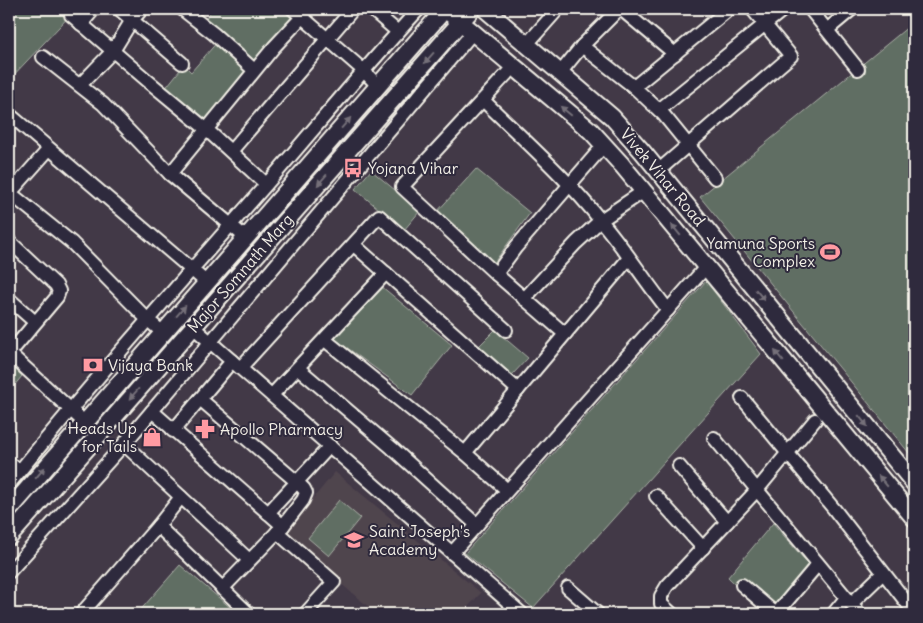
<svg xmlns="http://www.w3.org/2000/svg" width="923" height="623" font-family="Delius,sans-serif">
<rect width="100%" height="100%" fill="#423947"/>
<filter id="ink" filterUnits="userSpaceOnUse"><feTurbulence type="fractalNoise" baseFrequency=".02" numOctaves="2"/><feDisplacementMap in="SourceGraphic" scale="10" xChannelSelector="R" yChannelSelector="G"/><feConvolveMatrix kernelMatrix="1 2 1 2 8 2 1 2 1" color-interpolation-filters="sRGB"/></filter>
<g filter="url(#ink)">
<polygon fill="#50444e" points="335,472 481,593 461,614 377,614 283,535"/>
<g fill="#606e63" stroke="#aab0a6">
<polygon points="9,9 76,9 9,80"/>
<polygon points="213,9 288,9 297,18 201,130 160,95 184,65 191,72 219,40 202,23"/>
<polygon points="914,22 914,459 700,197"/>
<polygon points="476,169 530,213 493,264 435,214"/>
<polygon points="371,170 420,211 404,230 355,189"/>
<polygon points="706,281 761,354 533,608 465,553"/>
<polygon points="381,286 452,345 412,395 335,339"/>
<polygon points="495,330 528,358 512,375 479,346"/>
<polygon points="9,364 22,376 9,392"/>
<polygon points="339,500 360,518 329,556 308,538"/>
<polygon points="773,523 809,565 766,614 728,577"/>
<polygon points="180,565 238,614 137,614"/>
</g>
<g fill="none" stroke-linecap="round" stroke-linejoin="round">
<defs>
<g id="street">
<polyline points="119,9 182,63"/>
<polyline points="182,9 214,34 254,70"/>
<polyline points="293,9 363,70 378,86"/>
<polyline points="371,9 398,32"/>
<polyline points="621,9 675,54"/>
<polyline points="810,9 858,69"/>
<polyline points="71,15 148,81 206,129 266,184"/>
<polyline points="81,24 94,9"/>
<polyline points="827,30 852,9"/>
<polyline points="527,44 558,9"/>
<polyline points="582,46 634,87 663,114 715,178"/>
<polyline points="43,57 103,104 170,174 245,237"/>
<polyline points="514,66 402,187 496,274 565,334"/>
<polyline points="560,73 582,46 619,9"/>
<polyline points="80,85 113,51 132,20 142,9"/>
<polyline points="634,87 729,9"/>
<path d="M483,100C523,139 566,177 601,221C625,249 645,281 668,310"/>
<polyline points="659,110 784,9"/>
<polyline points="9,114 206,282"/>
<polyline points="232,150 353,9"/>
<polyline points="658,171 791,56 752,9"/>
<polyline points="170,174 274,47 302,17"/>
<polyline points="10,193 72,243 148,320 162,332"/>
<polyline points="9,194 49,149"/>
<polyline points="9,241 56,285 59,291 57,297 9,354"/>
<polyline points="354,245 518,390"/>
<polyline points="496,274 516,247 604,145"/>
<polyline points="9,299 35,322"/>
<polyline points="524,299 576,243 601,220 644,191"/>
<polyline points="193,327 522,614"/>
<polyline points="325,340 465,453 507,490"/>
<polyline points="9,353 84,422"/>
<polyline points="241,367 379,216 506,330"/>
<polyline points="298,368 392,448 477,525"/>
<polyline points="272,395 386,273"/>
<polyline points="742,398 834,509 914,612"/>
<polyline points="200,399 297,482 304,489 306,493 303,500 283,526 222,589"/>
<polyline points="152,411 283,526"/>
<polyline points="173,431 232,361"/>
<polyline points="714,438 860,614"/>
<polyline points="124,444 249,560"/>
<polyline points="465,453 629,258"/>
<polyline points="9,463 19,471"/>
<polyline points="679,466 727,522"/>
<path d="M9,484C92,382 179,284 265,186C316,127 366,66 419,9"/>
<polyline points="656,496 703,548"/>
<polyline points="268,513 330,446"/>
<polyline points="158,526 249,614"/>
<polyline points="277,532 334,582 305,614"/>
<polyline points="452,553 706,267"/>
<polyline points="9,572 124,444 474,31"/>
<polyline points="742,585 776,614 818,564"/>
<polyline points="568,588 598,614"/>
<polyline points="851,604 883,573"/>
<polyline points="81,614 158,526 181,497"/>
<polyline points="672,614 661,604 661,596 667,586 757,490 815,420"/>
<polyline points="833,614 846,598"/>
</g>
<g id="secondary">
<polyline points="445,9 591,131 622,165 914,518"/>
<polyline points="485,9 612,117 642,151 914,483"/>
<polyline points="9,510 445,9"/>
<polyline points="9,537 472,9"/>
</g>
</defs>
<use href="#street" stroke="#f4f1e8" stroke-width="16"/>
<use href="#secondary" stroke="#f4f1e8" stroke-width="20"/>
<use href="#street" stroke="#2f2a3d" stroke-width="12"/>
<use href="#secondary" stroke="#2f2a3d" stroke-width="16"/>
</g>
<defs><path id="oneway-solid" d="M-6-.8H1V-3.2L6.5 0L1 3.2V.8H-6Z" transform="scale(1.25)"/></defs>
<g fill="#747079">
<use href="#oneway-solid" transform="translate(429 58) rotate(131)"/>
<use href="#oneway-solid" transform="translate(566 111) rotate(-140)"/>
<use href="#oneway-solid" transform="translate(346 123) rotate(-49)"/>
<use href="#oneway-solid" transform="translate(322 180) rotate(131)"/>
<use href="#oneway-solid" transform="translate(676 230) rotate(-129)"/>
<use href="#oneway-solid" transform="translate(760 295) rotate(51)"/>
<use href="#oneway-solid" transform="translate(181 311) rotate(-49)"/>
<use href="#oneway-solid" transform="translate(779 356) rotate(-129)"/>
<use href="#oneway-solid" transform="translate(134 394) rotate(131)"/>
<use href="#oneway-solid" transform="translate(863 421) rotate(51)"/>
<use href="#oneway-solid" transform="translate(40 473) rotate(-50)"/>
<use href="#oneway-solid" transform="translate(883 481) rotate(-130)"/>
</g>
</g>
<defs>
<symbol id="bus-bare" viewBox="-9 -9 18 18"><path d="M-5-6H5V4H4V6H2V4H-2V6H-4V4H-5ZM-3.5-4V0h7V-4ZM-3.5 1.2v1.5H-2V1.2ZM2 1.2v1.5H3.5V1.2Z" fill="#ff9aa2" stroke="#2f2a3d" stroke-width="2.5" paint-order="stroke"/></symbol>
<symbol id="stadium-bare" viewBox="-9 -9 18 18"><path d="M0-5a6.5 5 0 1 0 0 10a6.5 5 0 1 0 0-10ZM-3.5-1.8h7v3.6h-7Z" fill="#ff9aa2" stroke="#2f2a3d" stroke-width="2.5" paint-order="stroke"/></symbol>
<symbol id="bank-bare" viewBox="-9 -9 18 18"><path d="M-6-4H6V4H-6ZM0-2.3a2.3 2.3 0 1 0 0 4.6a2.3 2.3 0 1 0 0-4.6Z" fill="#ff9aa2" stroke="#2f2a3d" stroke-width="2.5" paint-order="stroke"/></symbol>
<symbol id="pharmacy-bare" viewBox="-9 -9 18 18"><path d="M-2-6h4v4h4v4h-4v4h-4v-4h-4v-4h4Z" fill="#ff9aa2" stroke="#2f2a3d" stroke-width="2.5" paint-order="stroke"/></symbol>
<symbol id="shop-bare" viewBox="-9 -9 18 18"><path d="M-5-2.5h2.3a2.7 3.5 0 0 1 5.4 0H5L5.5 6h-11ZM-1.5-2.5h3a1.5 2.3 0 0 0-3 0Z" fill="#ff9aa2" stroke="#2f2a3d" stroke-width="2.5" paint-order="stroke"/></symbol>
<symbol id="school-bare" viewBox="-9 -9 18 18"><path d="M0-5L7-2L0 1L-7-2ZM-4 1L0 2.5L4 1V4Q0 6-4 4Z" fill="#ff9aa2" stroke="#2f2a3d" stroke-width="2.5" paint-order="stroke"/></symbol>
</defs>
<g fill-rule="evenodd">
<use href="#bus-bare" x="339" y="154" width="28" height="28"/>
<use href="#stadium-bare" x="816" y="238" width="28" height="28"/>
<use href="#bank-bare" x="79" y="351" width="28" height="28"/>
<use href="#pharmacy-bare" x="191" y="415" width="28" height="28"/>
<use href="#shop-bare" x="138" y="423" width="28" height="28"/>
<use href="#school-bare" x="340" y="526" width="28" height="28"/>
</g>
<g text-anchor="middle" stroke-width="4" stroke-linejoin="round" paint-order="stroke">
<g font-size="16" fill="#f4f1e8" stroke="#2f2a3d" text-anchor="start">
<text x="368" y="174">Yojana Vihar</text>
<text x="815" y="249" text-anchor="end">Yamuna Sports<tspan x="815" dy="18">Complex</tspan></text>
<text x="108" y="371">Vijaya Bank</text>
<text x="137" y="434" text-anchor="end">Heads Up<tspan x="137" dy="18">for Tails</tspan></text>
<text x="220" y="435">Apollo Pharmacy</text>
<text x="369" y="537">Saint Joseph's<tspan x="369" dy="18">Academy</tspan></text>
</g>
<g font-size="16" fill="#f4f1e8" stroke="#2f2a3d">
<text transform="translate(663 177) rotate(50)" y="6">Vivek Vihar Road</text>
<text transform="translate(240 273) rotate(-49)" y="6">Major Somnath Marg</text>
</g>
</g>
<rect width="923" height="623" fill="none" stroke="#2f2a3d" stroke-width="30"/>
<rect x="15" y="15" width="893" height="593" fill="none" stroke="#f4f1e8" stroke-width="2" filter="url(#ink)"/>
</svg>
